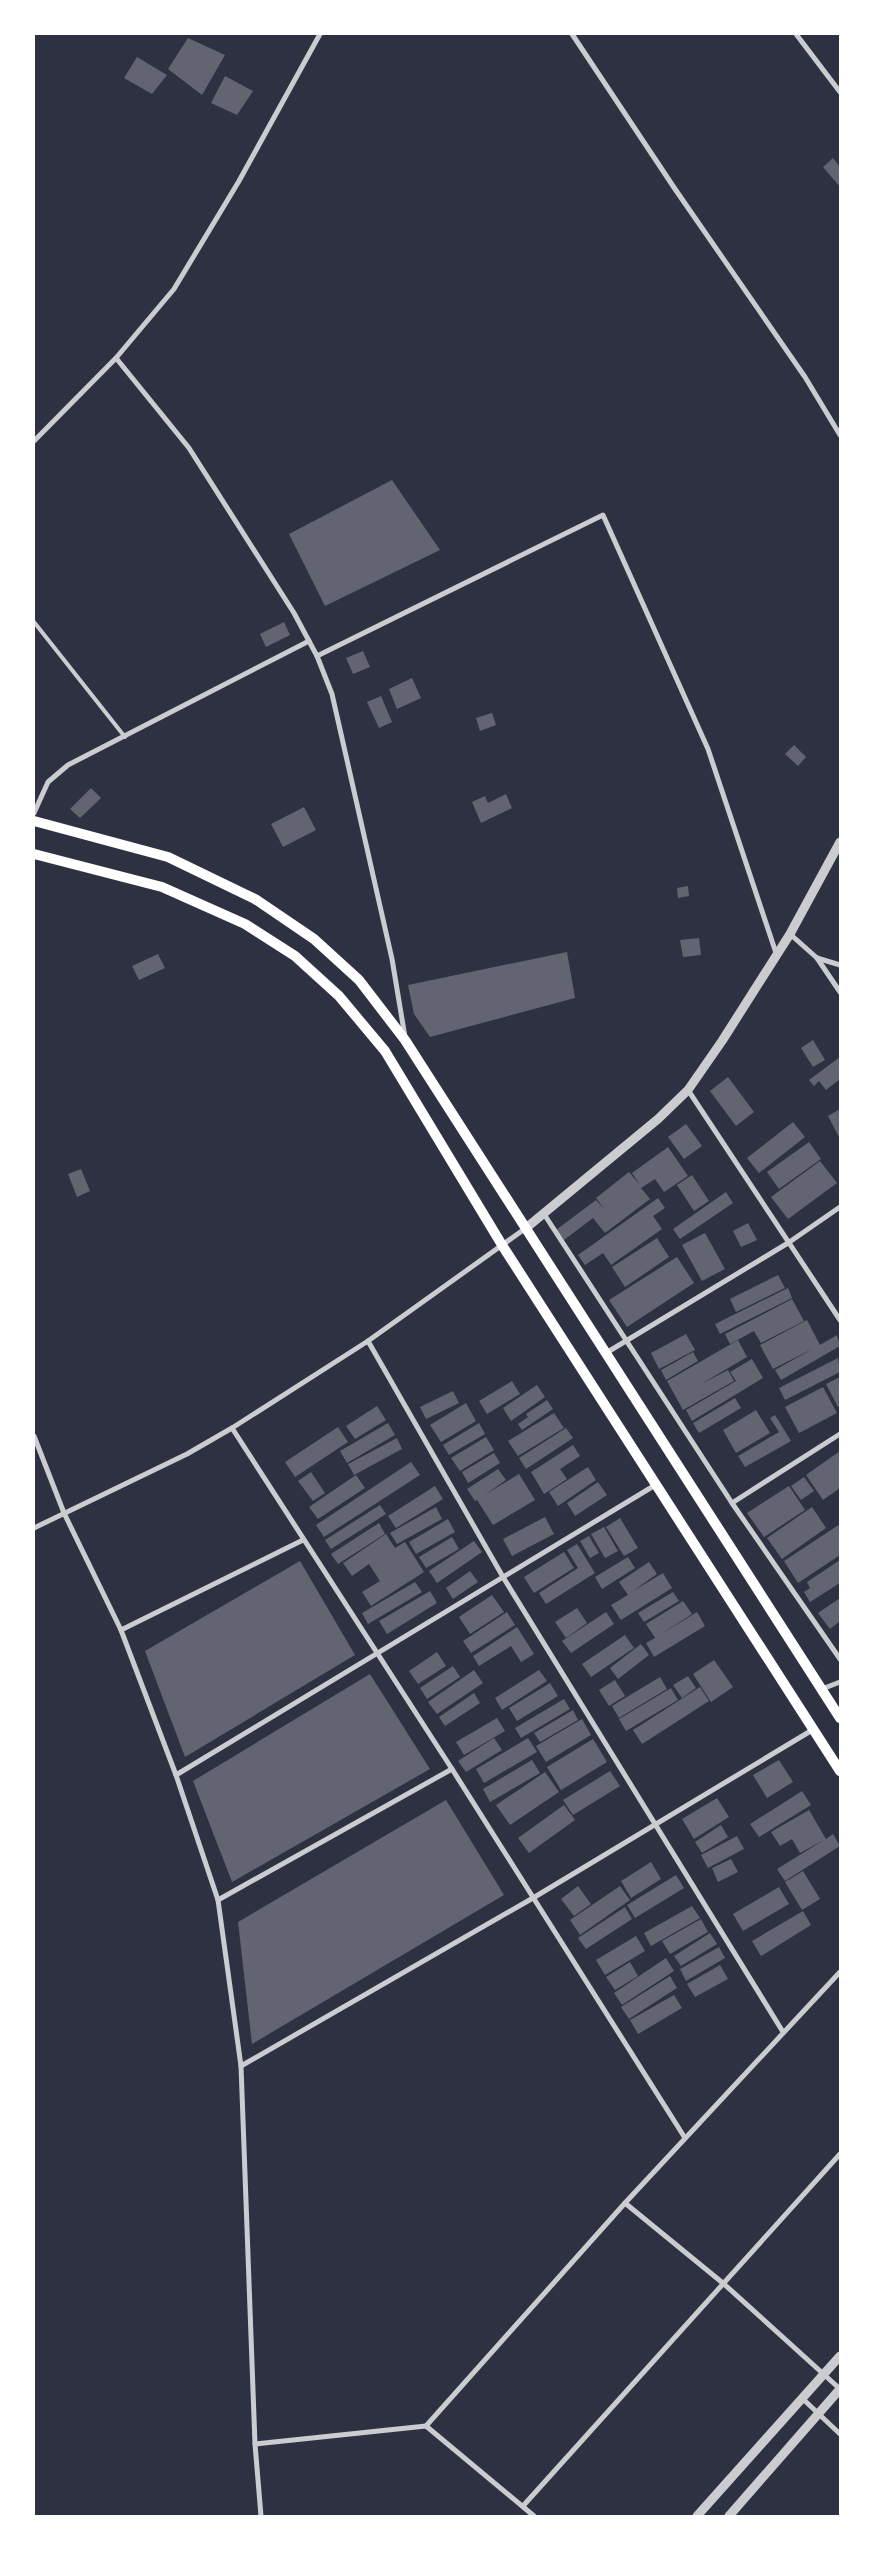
<svg xmlns="http://www.w3.org/2000/svg" width="874" height="2550" font-family="Literata,serif">
<rect width="100%" height="100%" fill="#2d3142"/>
<g fill="#626471">
<polygon points="188,38 225,55 202,95 168,69"/>
<polygon points="137,57 167,75 152,94 124,78"/>
<polygon points="225,76 253,91 237,115 211,103"/>
<polygon points="833,158 840,167 840,187 823,167"/>
<polygon points="392,480 440,550 325,606 289,534"/>
<polygon points="284,622 290,635 266,647 260,634"/>
<polygon points="363,651 370,667 353,674 346,658"/>
<polygon points="412,678 421,698 397,709 389,689"/>
<polygon points="381,696 392,722 379,728 367,702"/>
<polygon points="492,713 496,725 480,731 476,718"/>
<polygon points="794,745 806,757 798,766 785,754"/>
<polygon points="91,788 101,798 80,818 70,809"/>
<polygon points="506,794 512,808 481,823 472,802 485,796 488,803"/>
<polygon points="304,807 316,830 283,847 271,824"/>
<polygon points="688,886 689,896 678,898 677,888"/>
<polygon points="699,938 701,955 683,957 680,940"/>
<polygon points="567,952 575,998 430,1037 414,1014 408,985"/>
<polygon points="158,954 165,968 139,980 132,966"/>
<polygon points="813,1040 825,1060 813,1067 801,1048"/>
<polygon points="840,1057 840,1079 826,1090 819,1081 814,1086 809,1080"/>
<polygon points="728,1077 754,1112 736,1126 710,1091"/>
<polygon points="840,1109 840,1139 828,1116"/>
<polygon points="793,1122 805,1137 759,1173 747,1158"/>
<polygon points="686,1124 702,1146 684,1159 668,1137"/>
<polygon points="809,1142 821,1159 779,1189 767,1172"/>
<polygon points="668,1147 688,1176 664,1192 655,1179 641,1188 650,1199 605,1233 593,1218 564,1240 556,1230 596,1200 605,1210 596,1198 629,1172 640,1185 632,1173"/>
<polygon points="820,1161 837,1183 788,1219 771,1197"/>
<polygon points="81,1169 90,1191 77,1197 68,1174"/>
<polygon points="692,1175 709,1201 694,1211 677,1185"/>
<polygon points="726,1192 733,1203 680,1239 673,1229"/>
<polygon points="658,1198 665,1208 653,1216 662,1229 611,1265 603,1253 585,1265 578,1255"/>
<polygon points="748,1223 757,1240 741,1247 733,1231"/>
<polygon points="705,1233 725,1269 702,1281 682,1245"/>
<polygon points="657,1238 669,1257 625,1287 612,1267"/>
<polygon points="677,1257 694,1283 627,1327 609,1300"/>
<polygon points="778,1275 785,1288 736,1312 730,1299"/>
<polygon points="788,1288 792,1298 720,1334 715,1324"/>
<polygon points="792,1299 804,1321 761,1343 754,1331 730,1344 725,1334"/>
<polygon points="807,1320 820,1345 837,1335 840,1346 781,1380 775,1370 814,1348 773,1369 760,1345"/>
<polygon points="686,1334 695,1350 659,1369 651,1353"/>
<polygon points="738,1340 747,1357 701,1384 728,1370 734,1381 683,1410 667,1381"/>
<polygon points="693,1352 698,1361 666,1380 661,1370"/>
<polygon points="838,1358 840,1372 785,1400 779,1388"/>
<polygon points="752,1359 763,1378 692,1421 686,1410 736,1381 730,1372"/>
<polygon points="840,1377 840,1405 838,1407 826,1384"/>
<polygon points="512,1381 520,1394 487,1414 479,1401"/>
<polygon points="537,1385 545,1397 511,1421 503,1408"/>
<polygon points="823,1387 837,1413 799,1433 785,1407"/>
<polygon points="453,1391 459,1403 426,1419 420,1407"/>
<polygon points="735,1398 741,1408 699,1433 693,1423"/>
<polygon points="547,1400 553,1409 522,1430 518,1424 528,1417 526,1414"/>
<polygon points="466,1403 476,1421 441,1442 430,1425"/>
<polygon points="377,1406 386,1420 355,1439 346,1426"/>
<polygon points="756,1410 770,1433 736,1453 723,1430"/>
<polygon points="554,1413 564,1428 518,1456 508,1441"/>
<polygon points="775,1415 791,1441 745,1467 738,1456 779,1432 770,1418"/>
<polygon points="388,1423 395,1435 347,1463 340,1451"/>
<polygon points="479,1423 485,1434 449,1455 443,1445"/>
<polygon points="338,1427 348,1442 295,1477 285,1462"/>
<polygon points="566,1428 573,1438 526,1469 519,1458"/>
<polygon points="486,1437 494,1450 460,1471 451,1458"/>
<polygon points="397,1438 402,1449 354,1475 348,1464"/>
<polygon points="573,1445 580,1456 560,1469 567,1479 544,1494 531,1472"/>
<polygon points="840,1451 840,1488 823,1500 806,1475"/>
<polygon points="494,1453 500,1463 468,1483 462,1472"/>
<polygon points="411,1462 420,1475 324,1537 316,1525"/>
<polygon points="588,1467 596,1480 558,1506 549,1492"/>
<polygon points="498,1469 506,1480 486,1494 519,1474 535,1500 493,1525 477,1500 475,1501 467,1489"/>
<polygon points="311,1472 325,1493 313,1501 298,1481"/>
<polygon points="356,1475 365,1488 318,1519 309,1507"/>
<polygon points="804,1477 814,1491 801,1500 791,1486"/>
<polygon points="598,1482 607,1495 575,1516 567,1503"/>
<polygon points="435,1486 443,1499 396,1528 388,1516"/>
<polygon points="789,1486 805,1510 764,1537 747,1513"/>
<polygon points="380,1505 386,1514 331,1549 325,1540"/>
<polygon points="436,1507 442,1519 397,1544 390,1533"/>
<polygon points="812,1507 826,1528 782,1559 767,1538"/>
<polygon points="545,1517 554,1534 512,1556 503,1539"/>
<polygon points="620,1518 638,1548 624,1556 606,1527"/>
<polygon points="448,1519 455,1532 416,1554 409,1542"/>
<polygon points="379,1523 385,1534 338,1564 331,1554"/>
<polygon points="840,1524 840,1555 798,1583 784,1561"/>
<polygon points="604,1527 618,1551 605,1558 591,1534"/>
<polygon points="386,1534 395,1548 405,1542 424,1572 371,1606 362,1592 380,1581 369,1564 352,1576 343,1563"/>
<polygon points="589,1536 599,1553 590,1558 580,1541"/>
<polygon points="452,1537 459,1549 426,1568 419,1557"/>
<polygon points="474,1541 482,1552 437,1583 429,1571"/>
<polygon points="577,1544 595,1573 546,1604 539,1593 578,1568 567,1550"/>
<polygon points="564,1552 574,1568 534,1593 524,1577"/>
<polygon points="628,1557 635,1568 602,1589 595,1577"/>
<polygon points="840,1560 840,1583 810,1602 804,1592 810,1588 807,1582"/>
<polygon points="300,1561 355,1655 185,1757 145,1651"/>
<polygon points="649,1562 657,1574 633,1591 663,1573 672,1588 621,1620 611,1605 628,1595 619,1582"/>
<polygon points="470,1571 478,1582 453,1599 446,1588"/>
<polygon points="415,1582 422,1592 368,1624 362,1613"/>
<polygon points="430,1591 437,1603 387,1634 379,1621"/>
<polygon points="673,1592 679,1601 644,1622 638,1613"/>
<polygon points="492,1595 504,1612 470,1634 459,1617"/>
<polygon points="840,1598 840,1621 830,1629 818,1613"/>
<polygon points="683,1601 692,1614 660,1635 697,1612 705,1626 654,1657 646,1643 655,1638 646,1624"/>
<polygon points="577,1608 587,1623 566,1638 555,1622"/>
<polygon points="507,1612 515,1625 471,1653 463,1641"/>
<polygon points="606,1612 614,1624 571,1653 562,1641"/>
<polygon points="517,1627 534,1654 521,1662 511,1646 479,1666 473,1656"/>
<polygon points="625,1635 634,1648 591,1677 582,1664"/>
<polygon points="641,1644 649,1655 618,1679 610,1668"/>
<polygon points="437,1652 446,1666 418,1684 409,1671"/>
<polygon points="714,1660 733,1687 711,1702 693,1674"/>
<polygon points="453,1666 460,1677 427,1699 420,1688"/>
<polygon points="474,1670 483,1683 437,1714 428,1702"/>
<polygon points="539,1670 547,1681 502,1710 495,1698"/>
<polygon points="370,1674 430,1769 232,1882 193,1781"/>
<polygon points="688,1676 696,1688 682,1698 673,1685"/>
<polygon points="660,1677 667,1689 619,1718 612,1706"/>
<polygon points="615,1680 625,1696 609,1706 599,1690"/>
<polygon points="550,1683 558,1696 517,1721 509,1708"/>
<polygon points="700,1687 709,1701 642,1744 633,1730"/>
<polygon points="671,1688 678,1700 626,1731 619,1719"/>
<polygon points="474,1693 480,1703 445,1726 439,1717"/>
<polygon points="564,1699 570,1709 521,1738 515,1728"/>
<polygon points="573,1710 578,1720 540,1742 534,1733"/>
<polygon points="497,1718 505,1731 464,1755 456,1742"/>
<polygon points="582,1719 591,1735 546,1762 536,1746"/>
<polygon points="494,1738 502,1750 466,1772 458,1761"/>
<polygon points="528,1738 537,1752 484,1783 476,1769"/>
<polygon points="593,1739 607,1762 561,1790 547,1767"/>
<polygon points="532,1760 540,1773 490,1802 483,1789"/>
<polygon points="779,1760 793,1782 767,1798 753,1775"/>
<polygon points="610,1771 620,1786 573,1815 563,1800"/>
<polygon points="545,1772 559,1792 510,1825 496,1805"/>
<polygon points="802,1791 811,1805 759,1837 750,1824"/>
<polygon points="717,1798 729,1817 694,1839 682,1819"/>
<polygon points="446,1800 504,1895 252,2044 238,1922"/>
<polygon points="564,1805 575,1820 529,1853 518,1838"/>
<polygon points="809,1810 826,1839 833,1834 840,1846 785,1881 777,1869 824,1840 800,1853 792,1839 780,1846 771,1832"/>
<polygon points="721,1825 728,1837 702,1853 695,1842"/>
<polygon points="737,1836 744,1849 708,1868 701,1855"/>
<polygon points="731,1859 738,1872 718,1882 712,1868"/>
<polygon points="651,1862 661,1879 631,1898 621,1881"/>
<polygon points="803,1871 820,1899 802,1910 785,1882"/>
<polygon points="676,1875 684,1888 635,1918 627,1905"/>
<polygon points="578,1886 591,1904 574,1916 561,1899"/>
<polygon points="620,1886 630,1900 580,1935 570,1920"/>
<polygon points="779,1887 789,1904 743,1931 733,1914"/>
<polygon points="692,1906 700,1918 651,1946 644,1933"/>
<polygon points="625,1907 632,1919 586,1949 578,1938"/>
<polygon points="803,1911 811,1925 761,1956 752,1941"/>
<polygon points="701,1919 708,1932 670,1954 662,1941"/>
<polygon points="710,1933 717,1944 681,1966 674,1956"/>
<polygon points="636,1936 645,1951 605,1975 596,1960"/>
<polygon points="719,1947 725,1958 686,1981 680,1969"/>
<polygon points="666,1958 674,1971 622,2005 614,1993"/>
<polygon points="630,1962 638,1976 615,1990 606,1977"/>
<polygon points="720,1965 728,1979 695,1997 687,1984"/>
<polygon points="670,1976 677,1988 629,2019 621,2007"/>
<polygon points="674,1995 682,2008 638,2034 630,2020"/>
</g>
<g fill="none" stroke-linecap="round" stroke-linejoin="round">
<polyline stroke="#caccd0" stroke-width="4" points="34,622 125,737"/>
<g stroke="#caccd0" stroke-width="5">
<polyline points="572,34 675,189 805,377 840,435"/>
<polyline points="796,34 840,92"/>
<polyline points="116,358 189,448 294,613 317,656 332,694 392,959 405,1037"/>
<polyline points="34,441 116,358 174,289 239,181 320,34"/>
<polyline points="317,656 603,515 708,749 776,953"/>
<polyline points="34,813 48,782 68,765 309,641"/>
<polyline points="790,934 817,958 840,992"/>
<polyline points="817,958 840,965"/>
<polyline points="688,1090 840,1320"/>
<polyline points="544,1214 732,1503 840,1659"/>
<polyline points="368,1341 503,1577 783,2032"/>
<polyline points="606,1353 788,1243 840,1207"/>
<polyline points="232,1428 452,1769 685,2138"/>
<polyline points="34,1436 64,1513 121,1630 176,1775 218,1900 241,2066 255,2444 261,2516"/>
<polyline points="732,1503 840,1434"/>
<polyline points="34,1528 187,1454 232,1428 368,1341 526,1228"/>
<polyline points="121,1630 303,1540"/>
<polyline points="822,1689 840,1682"/>
<polyline points="176,1775 657,1484"/>
<polyline points="218,1900 452,1769"/>
<polyline points="241,2066 533,1898 814,1729"/>
<polyline points="625,2203 724,2284 840,2389"/>
<polyline points="803,2399 840,2434"/>
<polyline points="426,2426 625,2203 840,1972"/>
<polyline points="255,2444 426,2426 534,2516"/>
<polyline points="523,2506 840,2154"/>
</g>
<g stroke="#caccd0" stroke-width="9">
<polyline points="526,1228 658,1119 688,1090 722,1041 790,934 840,842"/>
<polyline points="697,2516 840,2356"/>
<polyline points="729,2516 840,2389"/>
</g>
<g stroke="#fff" stroke-width="10">
<polyline points="34,821 168,857 255,899 314,939 359,980 405,1040 840,1718"/>
<polyline points="34,854 162,887 245,924 295,956 339,996 385,1051 502,1245 840,1771"/>
</g>
</g>
<rect width="874" height="2550" fill="none" stroke="#ffffff" stroke-width="70"/>
</svg>
